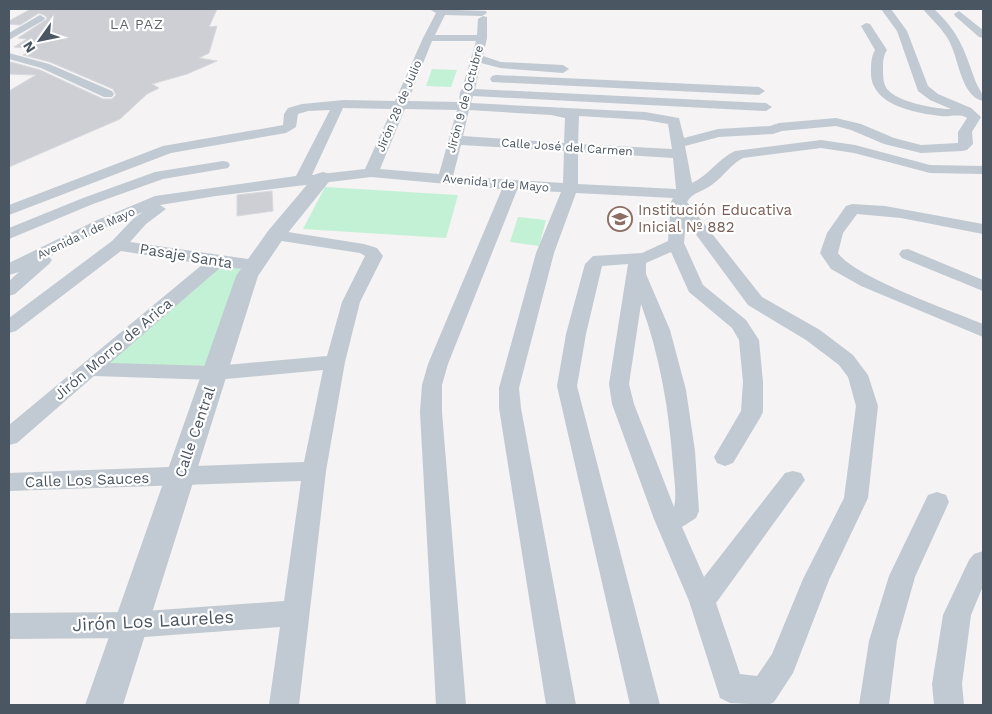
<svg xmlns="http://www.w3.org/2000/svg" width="992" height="714" font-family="'Work Sans',sans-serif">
<rect width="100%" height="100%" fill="#f5f3f3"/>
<g fill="#c3f1d5">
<polygon points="432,69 457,70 451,87 426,86"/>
<polygon points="325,187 457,195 458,195 446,238 303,229"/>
<polygon points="518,217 546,220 539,246 510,242"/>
<polygon points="219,265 245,269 209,366 101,365"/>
</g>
<g fill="#cdcfd5" stroke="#d7d9de">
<polygon points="31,9 217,9 209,27 217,26 209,53 199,58 217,61 187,74 152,84 159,88 147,94 120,119 9,167 9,91 36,75 9,74 9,63 11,62 40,70 103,99 112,99 116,95 113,89 50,62 23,55 34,48 14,47 27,39 18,38 47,19 46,16 39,13 20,25 9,24 9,21"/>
<polygon points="272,191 273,211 237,216 237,195"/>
</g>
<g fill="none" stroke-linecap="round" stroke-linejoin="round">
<g fill="#c1cad2" fill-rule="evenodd">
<path d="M429,9L486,11L487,13L482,16L445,15L435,35H477L478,19L483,16L487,17V38L483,56L501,62L563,65L569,69L563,73L500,68L481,63L475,89L766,103L772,107L766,111L473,96L471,103L645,112L679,118L684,138L718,129L770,126L779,123L836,118L861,124L894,138L921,145L958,143V132L967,118C961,113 949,117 941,116C915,113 871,105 871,73C871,64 871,57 875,50L861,26L866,23L870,24L887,50C883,56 883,62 883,69C883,76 883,83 887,89C897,102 935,109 951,109L930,100L918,91L897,31L881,9H891L907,31L928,86L938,94L971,108L981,117L972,132L973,144L967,150L962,151L921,153L884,144L851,130L836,126L782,131L773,134L719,137L685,146L692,183C709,175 718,159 735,151L821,140L855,145L930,165L983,166V174L930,173L854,153L821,148L743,158C731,164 724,176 713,184C705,191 692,192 687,202L762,297L820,330L853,355L868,375L878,406L868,498L829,580L793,673L774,702L768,705L730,703L720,698L689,601L654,519L612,404L609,384L628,264L602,266L586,334L577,386L660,705H630L557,386L566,334L585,264L593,256L642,253L668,241L671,202L673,198L576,193L554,253L519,388L521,408L576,705H546L499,408V388L536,253L561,192L517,190L448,364L442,385V412L466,705H436L420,412L422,385L428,364L502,189L371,177L216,196L160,205L166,209L146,224L130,242L255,260L261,261L264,265L261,269L255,270L221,267L110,363L215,366L327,356L342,302L365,256L360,253L275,240L269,239L267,235L269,231L275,230L364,244L377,248L383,256L360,302L345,362L326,471L299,705H269L280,627L131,638L9,639V613L131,612L284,601L301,481L9,491V473L304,462L323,370L215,380L94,376L17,443L9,445V425L203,264L121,251L16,331L9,333V318L112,241L134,218L143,212L107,227L49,257L52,260L49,264L15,294L9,296V281L19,272L9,275V263L95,221L155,196L296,176L330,110L308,111L298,114L296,127L286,133L171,153L9,215V205L163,146L278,126L283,125L284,114L288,108L302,104L344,100L395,101L423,38L436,13ZM432,41H476L462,89L460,92L459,102L408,101ZM343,108L392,109L365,169L312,175ZM405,109L457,110L439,174L380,169ZM469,110L551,115L565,118L564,143L463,136ZM579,116L645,120L668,124L672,149L578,144ZM461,145L564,151L563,183L453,176ZM578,152L673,158L676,189L578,184ZM686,221L748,305L806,340L839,365L848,377L856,406L844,498L803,579L772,654L757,676L740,674L716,603L805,480L801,473L793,471L785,473L704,577L682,527L696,518L699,511L695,451L686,390L670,330L646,274V263L671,252L689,292L732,328L739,340L743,382L741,411L714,457L717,463L725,466L733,463L760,418L763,412V382L759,340L746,320L703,285L684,243ZM641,304C660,356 669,410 673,465C674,478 677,495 674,507L634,404L629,384Z"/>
<path d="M923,9H934C959,32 964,49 975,80C978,89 983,91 983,101C960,96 959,57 948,39C941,27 931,19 923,9Z"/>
<polygon points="959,11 983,30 983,38 979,37 955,16 954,14"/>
<polygon points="40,15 45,18 44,20 9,40 9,33"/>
<polygon points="9,53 49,64 112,91 114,94 112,97 104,97 41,68 9,59"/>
<polygon points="496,75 759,87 765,91 759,95 492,82 490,79 492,76"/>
<polygon points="223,161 228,162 230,165 228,168 163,179 93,204 9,239 9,228 83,198 155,172"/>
<path d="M852,204L885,206L983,224V234L901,218L857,214L843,233L838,253C854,277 952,311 983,324V337L861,286L831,269L820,253L827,233L846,206Z"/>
<polygon points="908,249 983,280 983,291 902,258 899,254 902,250"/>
<polygon points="937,492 946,495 949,502 915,577 897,641 889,705 859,705 869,641 889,576 928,495"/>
<polygon points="983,551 983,586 971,615 962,684 964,705 934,705 932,684 943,615 969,560 974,554"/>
</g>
<polygon fill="#c1cad2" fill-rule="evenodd" points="323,172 330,174 332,178 283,239 258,276 123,705 85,705 236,276 268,231 316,174"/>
</g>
<defs>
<symbol id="school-ring" viewBox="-11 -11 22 22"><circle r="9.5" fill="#fff" stroke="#8d6e63" stroke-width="1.5"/><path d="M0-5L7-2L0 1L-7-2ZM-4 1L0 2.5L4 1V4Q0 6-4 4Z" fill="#8d6e63"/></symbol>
</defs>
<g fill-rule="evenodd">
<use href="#school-ring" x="606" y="205" width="28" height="28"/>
</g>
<g text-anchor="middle" stroke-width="4.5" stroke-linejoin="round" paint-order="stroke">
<g font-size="12" fill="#4a5661" stroke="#fff">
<text transform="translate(465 99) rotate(-75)" y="4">Jirón 9 de Octubre</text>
<text transform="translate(399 106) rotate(-67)" y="4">Jirón 28 de Julio</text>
<text transform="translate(567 147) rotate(4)" y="4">Calle José del Carmen</text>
<text transform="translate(496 183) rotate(5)" y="4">Avenida 1 de Mayo</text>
<text transform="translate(86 233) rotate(-25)" y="4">Avenida 1 de Mayo</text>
</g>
<g font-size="14" letter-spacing="1" fill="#5f6368" stroke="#fff">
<text x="137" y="29">LA PAZ</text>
</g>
<g font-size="15" fill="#785e54" stroke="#fff" text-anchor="start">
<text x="638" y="215">Institución Educativa<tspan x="638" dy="17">Inicial Nº 882</tspan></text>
</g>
<g font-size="15" fill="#4a5661" stroke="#fff">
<text transform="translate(186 256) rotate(9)" y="5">Pasaje Santa</text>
<text transform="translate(113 349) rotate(-40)" y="5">Jirón Morro de Arica</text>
<text transform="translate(195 432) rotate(-71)" y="5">Calle Central</text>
<text transform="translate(87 480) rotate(-2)" y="5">Calle Los Sauces</text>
</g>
<g font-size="18" fill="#4a5661" stroke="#fff">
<text transform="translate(153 621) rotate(-3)" y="6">Jirón Los Laureles</text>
</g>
</g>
<rect width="992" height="714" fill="none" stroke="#4a5661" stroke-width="20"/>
<g transform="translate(40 40) rotate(237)" stroke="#ffffff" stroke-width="4" paint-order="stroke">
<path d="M0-4L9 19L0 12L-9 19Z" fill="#4a5661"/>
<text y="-8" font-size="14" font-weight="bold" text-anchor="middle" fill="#4a5661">N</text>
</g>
</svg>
